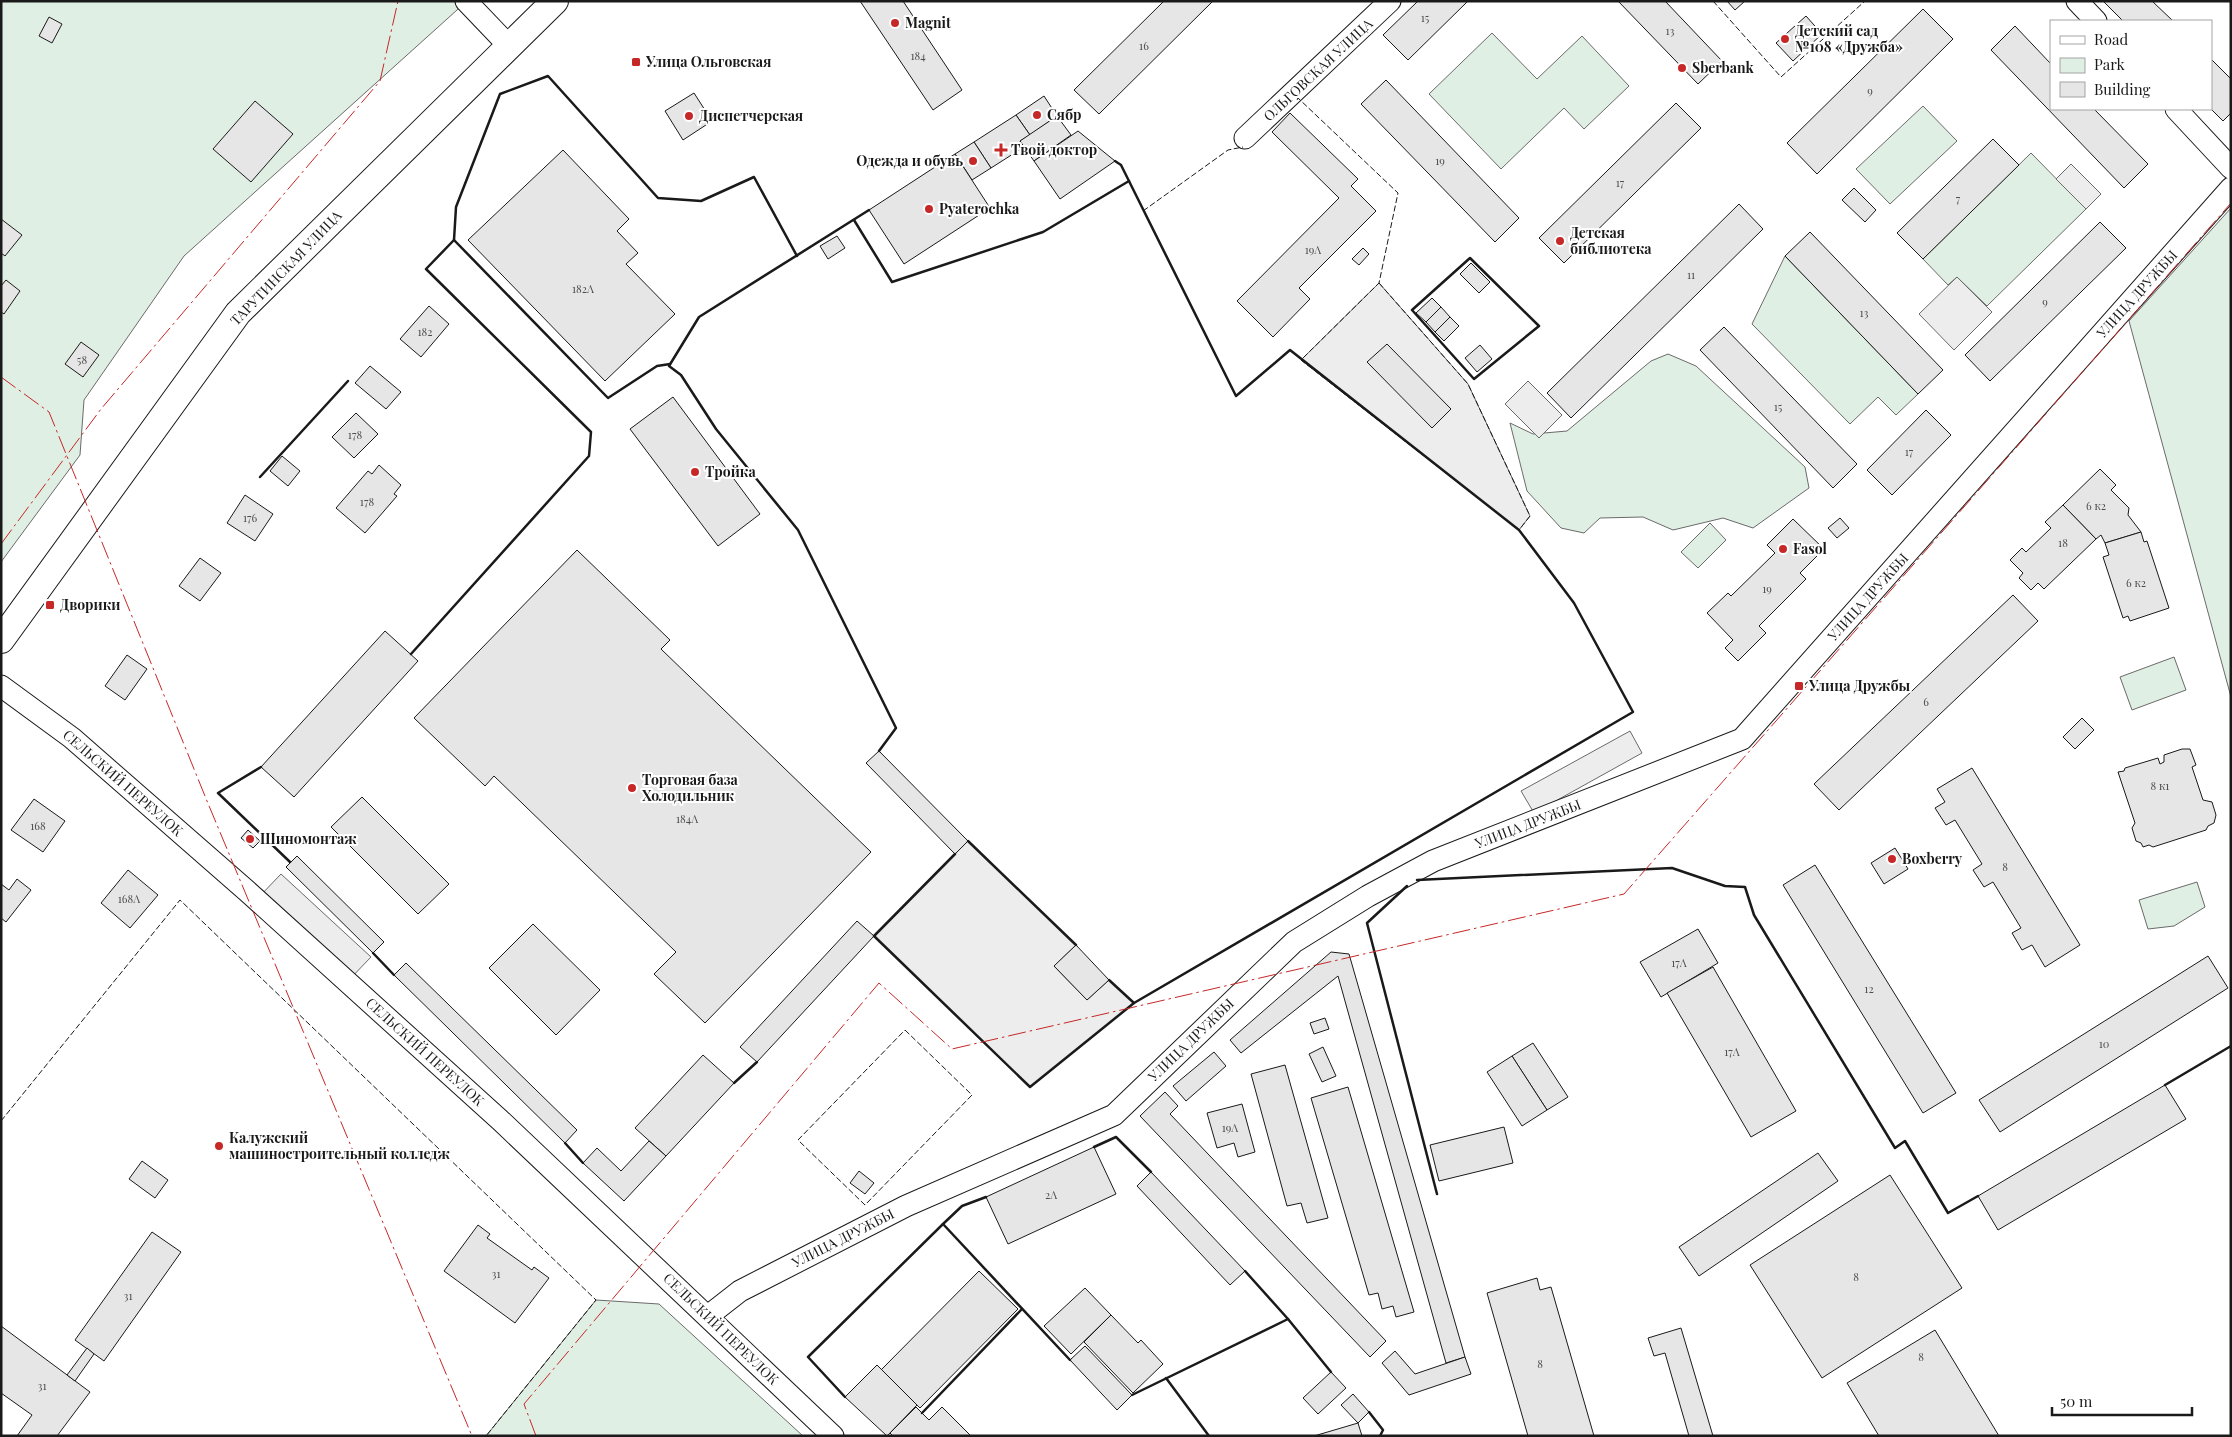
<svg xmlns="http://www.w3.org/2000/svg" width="2232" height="1437" font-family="'Playfair Display',serif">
<rect width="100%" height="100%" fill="#fff"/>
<g fill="#e0efe3" stroke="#6a6a6a">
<polygon points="1,1 467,1 184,256 84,400 80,455 1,562"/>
<polygon points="1492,33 1537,79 1582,36 1629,86 1584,129 1564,108 1501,169 1429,94"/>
<polygon points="1923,106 1957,141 1890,204 1856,169"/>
<polygon points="2031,153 2086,209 1987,306 1957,277 1948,285 1923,259"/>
<polygon points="2231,208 2231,697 2129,321"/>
<polygon points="1785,256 1918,394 1896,415 1878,397 1850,424 1752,324"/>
<polygon points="1668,354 1696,366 1805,467 1809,488 1753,528 1723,518 1673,530 1643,517 1600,518 1584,533 1561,528 1527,491 1510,423 1533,434 1567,431 1651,361"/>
<polygon points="1710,523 1726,540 1698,568 1681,552"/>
<polygon points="2174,657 2186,690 2132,710 2120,677"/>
<polygon points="2197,882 2205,907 2174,926 2148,929 2139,900"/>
<polygon points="596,1300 659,1304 803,1436 486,1436"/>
</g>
<g fill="#ededed" stroke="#6a6a6a">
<polygon points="2071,164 2101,194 2086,209 2056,179"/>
<polygon points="1957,277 1992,312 1954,350 1919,314"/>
<polygon points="1379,283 1468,384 1530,516 1519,530 1301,360"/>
<polygon points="1528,381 1562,415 1539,438 1505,404"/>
<polygon points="1630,731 1642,753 1534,813 1521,791"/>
<polygon points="968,841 1076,945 1054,966 1087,1000 1109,980 1134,1003 1030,1087 874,936"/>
<polygon points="281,874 371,957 347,982 257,899"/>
</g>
<g fill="#e6e6e6" stroke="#1a1a1a">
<polygon points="860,1 903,1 962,90 933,110"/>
<polygon points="1164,1 1213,1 1099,114 1074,90"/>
<polygon points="1418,1 1468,1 1408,60 1383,35"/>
<polygon points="1618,1 1665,1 1722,61 1698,84"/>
<polygon points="1727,1 1745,1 1735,10"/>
<polygon points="2103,1 2152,1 2173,21 2123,21"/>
<polygon points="1923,9 1953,39 1817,174 1787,143"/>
<polygon points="1806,16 1822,34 1793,61 1776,43"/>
<polygon points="49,17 62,24 52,43 39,36"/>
<polygon points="2015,26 2051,64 2051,109 2094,109 2148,164 2124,188 1991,50"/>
<polygon points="2211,59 2231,79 2231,113 2223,121 2211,109"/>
<polygon points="1386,80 1519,218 1495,242 1361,104"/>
<polygon points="694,93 712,121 683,140 665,111"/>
<polygon points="1044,96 1057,116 1030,135 1016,115"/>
<polygon points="255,101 293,134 251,182 213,149"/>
<polygon points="1676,103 1701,128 1564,263 1539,238"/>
<polygon points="1290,113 1358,179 1351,186 1376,211 1299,288 1310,299 1273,337 1237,301 1339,198 1272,132"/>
<polygon points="1016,115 1030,135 1020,141 1024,147 991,168 974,142"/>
<polygon points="1057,116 1071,135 1034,161 1020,141"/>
<polygon points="1078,131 1115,161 1060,199 1034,161"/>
<polygon points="1993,139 2019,165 1923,259 1897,233"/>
<polygon points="974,142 991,168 972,180 955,154"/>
<polygon points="563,150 629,219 617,231 638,253 626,264 675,314 605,381 468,240"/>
<polygon points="955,154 990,208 904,264 869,210"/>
<polygon points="1854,188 1876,210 1865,222 1842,200"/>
<polygon points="1739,204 1763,229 1571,418 1547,393"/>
<polygon points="1,219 22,235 5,256 1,253"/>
<polygon points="2100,222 2126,248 1990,381 1965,355"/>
<polygon points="1810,232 1943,370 1918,394 1785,256"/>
<polygon points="837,236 845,248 828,259 820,246"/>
<polygon points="1363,248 1369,254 1359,265 1352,259"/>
<polygon points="1471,263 1490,282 1479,293 1460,274"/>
<polygon points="6,280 20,291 4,314 1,312 1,286"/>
<polygon points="1432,298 1441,307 1426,322 1416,313"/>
<polygon points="429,306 449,324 421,357 400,339"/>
<polygon points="1441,307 1450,317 1435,332 1426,322"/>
<polygon points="1450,317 1459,326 1444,341 1435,332"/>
<polygon points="1724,327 1857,464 1833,488 1700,350"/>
<polygon points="81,342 99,355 83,377 65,364"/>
<polygon points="1387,344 1451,409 1432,428 1367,362"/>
<polygon points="1480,345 1492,359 1477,372 1465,358"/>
<polygon points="370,366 401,392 386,409 355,383"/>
<polygon points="673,397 760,514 718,546 630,429"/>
<polygon points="1926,410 1951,435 1892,495 1867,470"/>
<polygon points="356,413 378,434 354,458 332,437"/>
<polygon points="282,456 300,471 288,486 270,471"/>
<polygon points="379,465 401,485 394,494 397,496 365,533 336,508 368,471 372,474"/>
<polygon points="2100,469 2116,485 2111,490 2129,508 2128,515 2141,532 2105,543 2101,535 2096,539 2063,505"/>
<polygon points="245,495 273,514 255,541 227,523"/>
<polygon points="2063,505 2096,539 2044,589 2038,583 2031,590 2019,578 2023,573 2010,560 2022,548 2026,552 2051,528 2045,522"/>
<polygon points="1840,518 1849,528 1837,538 1828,528"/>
<polygon points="1793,519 1824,549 1800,573 1806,579 1759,626 1766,633 1738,661 1725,648 1733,640 1707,613 1728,593 1731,596 1775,553 1767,545"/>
<polygon points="2141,532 2144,542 2147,541 2169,608 2130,621 2128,616 2123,618 2103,557 2109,555 2105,543"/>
<polygon points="577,550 670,640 661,649 871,852 705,1023 654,974 676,952 494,776 485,786 414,718"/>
<polygon points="200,558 221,573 200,601 179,586"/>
<polygon points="2013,595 2038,621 1839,810 1814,784"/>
<polygon points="385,631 418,661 294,797 261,767"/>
<polygon points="127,655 147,669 125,700 105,686"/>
<polygon points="2082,718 2094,730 2075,749 2063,737"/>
<polygon points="2182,749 2190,749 2196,765 2192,767 2203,800 2212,802 2216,815 2214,823 2208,826 2206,830 2153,847 2149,845 2143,847 2141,843 2136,841 2132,828 2135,823 2118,772 2124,771 2125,768 2158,758 2160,764 2164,762 2164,755"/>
<polygon points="879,751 968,841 955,854 866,763"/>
<polygon points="1972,768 2080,945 2045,967 2032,945 2022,950 2012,933 2021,928 1993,882 1984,887 1973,870 1982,864 1955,820 1946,825 1935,808 1945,802 1937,789"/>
<polygon points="362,797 449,884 418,914 331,827"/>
<polygon points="34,799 65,821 43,852 11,830"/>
<polygon points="248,830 260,841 253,848 241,838"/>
<polygon points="1895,848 1908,869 1884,884 1871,863"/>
<polygon points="297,856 384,942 373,953 286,867"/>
<polygon points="1815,865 1956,1093 1923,1113 1783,885"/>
<polygon points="128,870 158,895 130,928 101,903"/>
<polygon points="17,879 31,890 6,922 1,918 1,884 9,890"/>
<polygon points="857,921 874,936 757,1062 740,1047"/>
<polygon points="533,924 600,990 556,1035 489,968"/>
<polygon points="1698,929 1718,963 1661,997 1640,962"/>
<polygon points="1076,945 1109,980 1087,1000 1054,966"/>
<polygon points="1331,952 1349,954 1465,1357 1446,1363 1338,976 1241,1053 1230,1040"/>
<polygon points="2208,956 2228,988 2000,1132 1979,1100"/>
<polygon points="406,963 577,1130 565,1143 394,975"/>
<polygon points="1713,967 1796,1111 1751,1137 1667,993"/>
<polygon points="1325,1018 1329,1029 1314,1034 1310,1023"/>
<polygon points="1533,1043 1568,1097 1547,1110 1512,1056"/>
<polygon points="1323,1047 1336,1076 1322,1082 1309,1054"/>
<polygon points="1214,1052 1226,1066 1186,1101 1173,1086"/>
<polygon points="703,1055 734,1083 666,1156 635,1128"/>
<polygon points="1512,1056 1547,1110 1522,1126 1487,1072"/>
<polygon points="1285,1065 1328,1218 1307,1223 1301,1203 1287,1206 1251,1074"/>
<polygon points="2165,1085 2186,1119 1998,1230 1978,1196"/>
<polygon points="1348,1087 1414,1312 1396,1317 1393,1306 1382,1309 1378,1293 1369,1295 1311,1098"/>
<polygon points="1165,1092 1178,1106 1170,1114 1386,1341 1370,1357 1140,1116"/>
<polygon points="1242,1104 1255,1152 1238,1157 1234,1143 1217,1148 1207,1113"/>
<polygon points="1504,1127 1513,1163 1439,1181 1430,1145"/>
<polygon points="649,1141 666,1156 624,1201 583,1163 597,1148 621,1171"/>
<polygon points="1094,1147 1116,1194 1008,1244 986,1197"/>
<polygon points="1818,1153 1838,1181 1699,1276 1679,1247"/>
<polygon points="142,1161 168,1180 155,1198 129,1179"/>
<polygon points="859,1171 874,1183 865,1194 850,1183"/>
<polygon points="1151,1172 1245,1271 1230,1285 1137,1186"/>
<polygon points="1890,1175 1962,1288 1822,1378 1750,1265"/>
<polygon points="478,1225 490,1234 487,1238 532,1270 534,1267 549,1278 515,1323 444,1271"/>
<polygon points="152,1232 181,1252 104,1361 75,1340"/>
<polygon points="979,1271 1018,1309 920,1408 881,1370"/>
<polygon points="1537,1278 1540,1290 1551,1287 1594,1436 1528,1436 1487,1293"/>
<polygon points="1085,1288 1111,1315 1071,1354 1044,1326"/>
<polygon points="1111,1315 1138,1343 1141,1340 1163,1364 1133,1393 1084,1342"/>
<polygon points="1,1326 90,1392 57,1436 17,1436 32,1415 1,1393"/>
<polygon points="1681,1328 1713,1436 1689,1436 1665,1353 1654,1356 1648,1338"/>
<polygon points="1935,1330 1999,1436 1879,1436 1847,1383"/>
<polygon points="1085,1346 1132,1395 1117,1410 1070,1360"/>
<polygon points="87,1348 94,1354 75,1381 67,1375"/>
<polygon points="1395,1351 1415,1374 1465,1357 1471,1374 1409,1395 1382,1363"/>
<polygon points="877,1365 917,1405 887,1436 845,1397"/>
<polygon points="1331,1372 1346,1388 1318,1414 1303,1398"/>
<polygon points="1353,1394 1369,1412 1358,1423 1341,1405"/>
<polygon points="916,1407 929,1420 942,1407 971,1436 893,1436 890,1433"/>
<polygon points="1358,1423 1362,1436 1314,1436"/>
</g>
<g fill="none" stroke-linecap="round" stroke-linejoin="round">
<defs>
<g id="minor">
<polyline points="466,1 509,46"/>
<polyline points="2077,1 2096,21"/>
<polyline points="2176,109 2231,168"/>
<polyline points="1245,138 1390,1"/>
<polyline points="1,686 72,738 247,891 500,1120 833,1436"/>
<polyline points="708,1316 740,1291 906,1206 1114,1115 1294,942 1368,896 1433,861 1742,739 2231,188"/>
</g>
<polyline id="major" points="1,640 238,313 555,1"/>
</defs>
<use href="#minor" stroke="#1a1a1a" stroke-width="23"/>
<use href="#major" stroke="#1a1a1a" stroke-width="28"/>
<use href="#minor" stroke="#fff" stroke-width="21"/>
<use href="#major" stroke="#fff" stroke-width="26"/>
<g stroke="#1a1a1a" stroke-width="1" stroke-dasharray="6 2.5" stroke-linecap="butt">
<polyline points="1713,1 1781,77 1865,1"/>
<polyline points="1297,100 1298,98 1398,193 1379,283"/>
<polyline points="1143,211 1228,150 1243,147"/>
<polygon points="1379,283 1468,384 1530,516 1519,530 1301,360"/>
<polygon points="905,1030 972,1095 865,1205 798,1140"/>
<polyline points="1,1121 180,900 596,1300 486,1436"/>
</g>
<g stroke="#1a1a1a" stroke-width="2.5">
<polyline points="869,210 699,317 669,366 681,375 716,429 798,530 896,728 879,751"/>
<polyline points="854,220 892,282 1043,232 1129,181"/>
<polyline points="454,240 608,398 657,366 670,364"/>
<polygon points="1470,258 1539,326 1474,379 1412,310"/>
<polyline points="260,477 348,381"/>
<polyline points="411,654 589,456 591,432 426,269 454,240 456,207 500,94 548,76 658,198 701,201 754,177 797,256"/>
<polyline points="261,767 218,793 290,862"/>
<polyline points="968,841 1076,945"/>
<polyline points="955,854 874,936 1030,1087 1134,1003"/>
<polyline points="1417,880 1672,868 1725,886 1745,887 1754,915 1895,1148 1905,1141 1948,1213 1978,1196"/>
<polyline points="1407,886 1367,923 1437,1194"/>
<polyline points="373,953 394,975"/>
<polyline points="1109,980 1134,1003 1633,712 1574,603 1519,530 1290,350 1236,396 1121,165 1115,161"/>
<polyline points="734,1083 757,1062"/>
<polyline points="2165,1085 2231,1046"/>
<polyline points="565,1143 583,1163"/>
<polyline points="1094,1147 1116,1137 1151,1172"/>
<polyline points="986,1197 962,1206 943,1224 1070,1360"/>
<polyline points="1288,1319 1331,1372"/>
<polyline points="1166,1378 1209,1436"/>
<polyline points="1132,1395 1288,1319 1245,1271"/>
<polyline points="845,1397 808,1357 943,1224"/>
<polyline points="1369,1412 1383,1430 1380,1436"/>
<polyline points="922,1413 1022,1309"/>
</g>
<g stroke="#c62828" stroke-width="1" stroke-dasharray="18 4 2.5 4" stroke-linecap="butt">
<polyline points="1,377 49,412 207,801 472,1436"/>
<polyline points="1,544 101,409 380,81 398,1"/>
<polyline points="536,1436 524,1404 879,983 952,1049 1624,894 2231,203"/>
</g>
</g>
<g fill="#c62828" stroke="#fff" stroke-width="2">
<circle cx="895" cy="23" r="5"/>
<circle cx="1785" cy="39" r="5"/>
<rect x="631" y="57" width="10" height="10" rx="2.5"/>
<circle cx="1682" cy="68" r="5"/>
<circle cx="1037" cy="115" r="5"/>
<circle cx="689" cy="116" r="5"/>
<path d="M998.5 142.5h5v5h5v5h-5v5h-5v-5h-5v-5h5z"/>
<circle cx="973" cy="161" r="5"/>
<circle cx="929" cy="209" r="5"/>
<circle cx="1560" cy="241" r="5"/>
<circle cx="695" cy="472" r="5"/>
<circle cx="1783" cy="549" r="5"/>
<rect x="45" y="600" width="10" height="10" rx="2.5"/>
<rect x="1794" y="681" width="10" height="10" rx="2.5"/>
<circle cx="632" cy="788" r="5"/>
<circle cx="250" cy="839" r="5"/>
<circle cx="1892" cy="859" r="5"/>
<circle cx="219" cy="1146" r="5"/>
</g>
<g text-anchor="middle" stroke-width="4" stroke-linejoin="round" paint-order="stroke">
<g font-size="11" fill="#4d4d4d">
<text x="1425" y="22">15</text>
<text x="1670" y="35">13</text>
<text x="1144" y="50">16</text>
<text x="918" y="60">184</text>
<text x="1870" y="95">9</text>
<text x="1440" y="165">19</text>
<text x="1620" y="187">17</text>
<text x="1958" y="203">7</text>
<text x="1313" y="254">19А</text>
<text x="1691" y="279">11</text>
<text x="583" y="293">182А</text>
<text x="2045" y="306">9</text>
<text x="1864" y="317">13</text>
<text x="425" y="336">182</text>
<text x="82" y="364">58</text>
<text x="1778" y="411">15</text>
<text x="355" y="439">178</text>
<text x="1909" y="456">17</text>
<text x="367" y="506">178</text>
<text x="2096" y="510">6 к2</text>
<text x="250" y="522">176</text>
<text x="2063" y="547">18</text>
<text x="2136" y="587">6 к2</text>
<text x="1767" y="593">19</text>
<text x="1926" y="706">6</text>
<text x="2160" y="790">8 к1</text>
<text x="687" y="823">184А</text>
<text x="38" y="830">168</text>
<text x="2005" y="871">8</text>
<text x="129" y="903">168А</text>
<text x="1679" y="967">17А</text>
<text x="1869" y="993">12</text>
<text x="2104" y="1048">10</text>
<text x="1732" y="1056">17А</text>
<text x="1230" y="1132">19А</text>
<text x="1051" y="1199">2А</text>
<text x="496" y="1278">31</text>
<text x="1856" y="1281">8</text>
<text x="128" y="1300">31</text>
<text x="1921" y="1361">8</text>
<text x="1540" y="1368">8</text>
<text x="42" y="1390">31</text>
</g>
<g font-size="14" font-weight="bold" fill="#1a1a1a" stroke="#fff" text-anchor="start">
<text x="905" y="28">Magnit</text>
<text x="1795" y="36">Детский сад<tspan x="1795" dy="16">№108 «Дружба»</tspan></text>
<text x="646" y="67">Улица Ольговская</text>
<text x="1692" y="73">Sberbank</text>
<text x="1047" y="120">Сябр</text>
<text x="699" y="121">Диспетчерская</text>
<text x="1011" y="155">Твой доктор</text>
<text x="963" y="166" text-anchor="end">Одежда и обувь</text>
<text x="939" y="214">Pyaterochka</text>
<text x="1570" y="238">Детская<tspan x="1570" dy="16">библиотека</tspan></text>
<text x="705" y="477">Тройка</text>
<text x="1793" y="554">Fasol</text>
<text x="60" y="610">Дворики</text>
<text x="1809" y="691">Улица Дружбы</text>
<text x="642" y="785">Торговая база<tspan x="642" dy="16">Холодильник</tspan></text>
<text x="260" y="844">Шиномонтаж</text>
<text x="1902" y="864">Boxberry</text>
<text x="229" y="1143">Калужский<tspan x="229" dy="16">машиностроительный колледж</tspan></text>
</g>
<g font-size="14" fill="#1a1a1a" stroke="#fff">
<text transform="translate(1318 70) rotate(-43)" y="5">ОЛЬГОВСКАЯ УЛИЦА</text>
<text transform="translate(286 268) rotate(-46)" y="5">ТАРУТИНСКАЯ УЛИЦА</text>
<text transform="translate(2137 294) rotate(-48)" y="5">УЛИЦА ДРУЖБЫ</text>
<text transform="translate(1868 597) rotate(-48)" y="5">УЛИЦА ДРУЖБЫ</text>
<text transform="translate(123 783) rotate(41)" y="5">СЕЛЬСКИЙ ПЕРЕУЛОК</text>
<text transform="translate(1528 824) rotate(-21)" y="5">УЛИЦА ДРУЖБЫ</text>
<text transform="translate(1191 1040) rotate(-44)" y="5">УЛИЦА ДРУЖБЫ</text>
<text transform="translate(425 1052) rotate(42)" y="5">СЕЛЬСКИЙ ПЕРЕУЛОК</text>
<text transform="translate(843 1238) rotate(-27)" y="5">УЛИЦА ДРУЖБЫ</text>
<text transform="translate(721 1329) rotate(44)" y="5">СЕЛЬСКИЙ ПЕРЕУЛОК</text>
</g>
</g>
<rect width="2232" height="1437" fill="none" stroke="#1a1a1a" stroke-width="5"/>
<rect x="2050" y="20" width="162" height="90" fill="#ffffff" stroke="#a3a3a3"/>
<rect x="2060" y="36" width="25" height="8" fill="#ffffff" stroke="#a3a3a3"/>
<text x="2094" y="45" font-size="15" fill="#1a1a1a">Road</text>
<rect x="2060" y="58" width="25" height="15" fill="#e0efe3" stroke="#a3a3a3"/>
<text x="2094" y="70" font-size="15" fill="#1a1a1a">Park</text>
<rect x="2060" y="82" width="25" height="15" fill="#e6e6e6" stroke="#a3a3a3"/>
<text x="2094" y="95" font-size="15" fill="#1a1a1a">Building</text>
<path d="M2052 1407v8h140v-8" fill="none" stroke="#1a1a1a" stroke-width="2.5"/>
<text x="2060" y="1407" font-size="15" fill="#1a1a1a" stroke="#ffffff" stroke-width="4" paint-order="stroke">50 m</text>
</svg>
